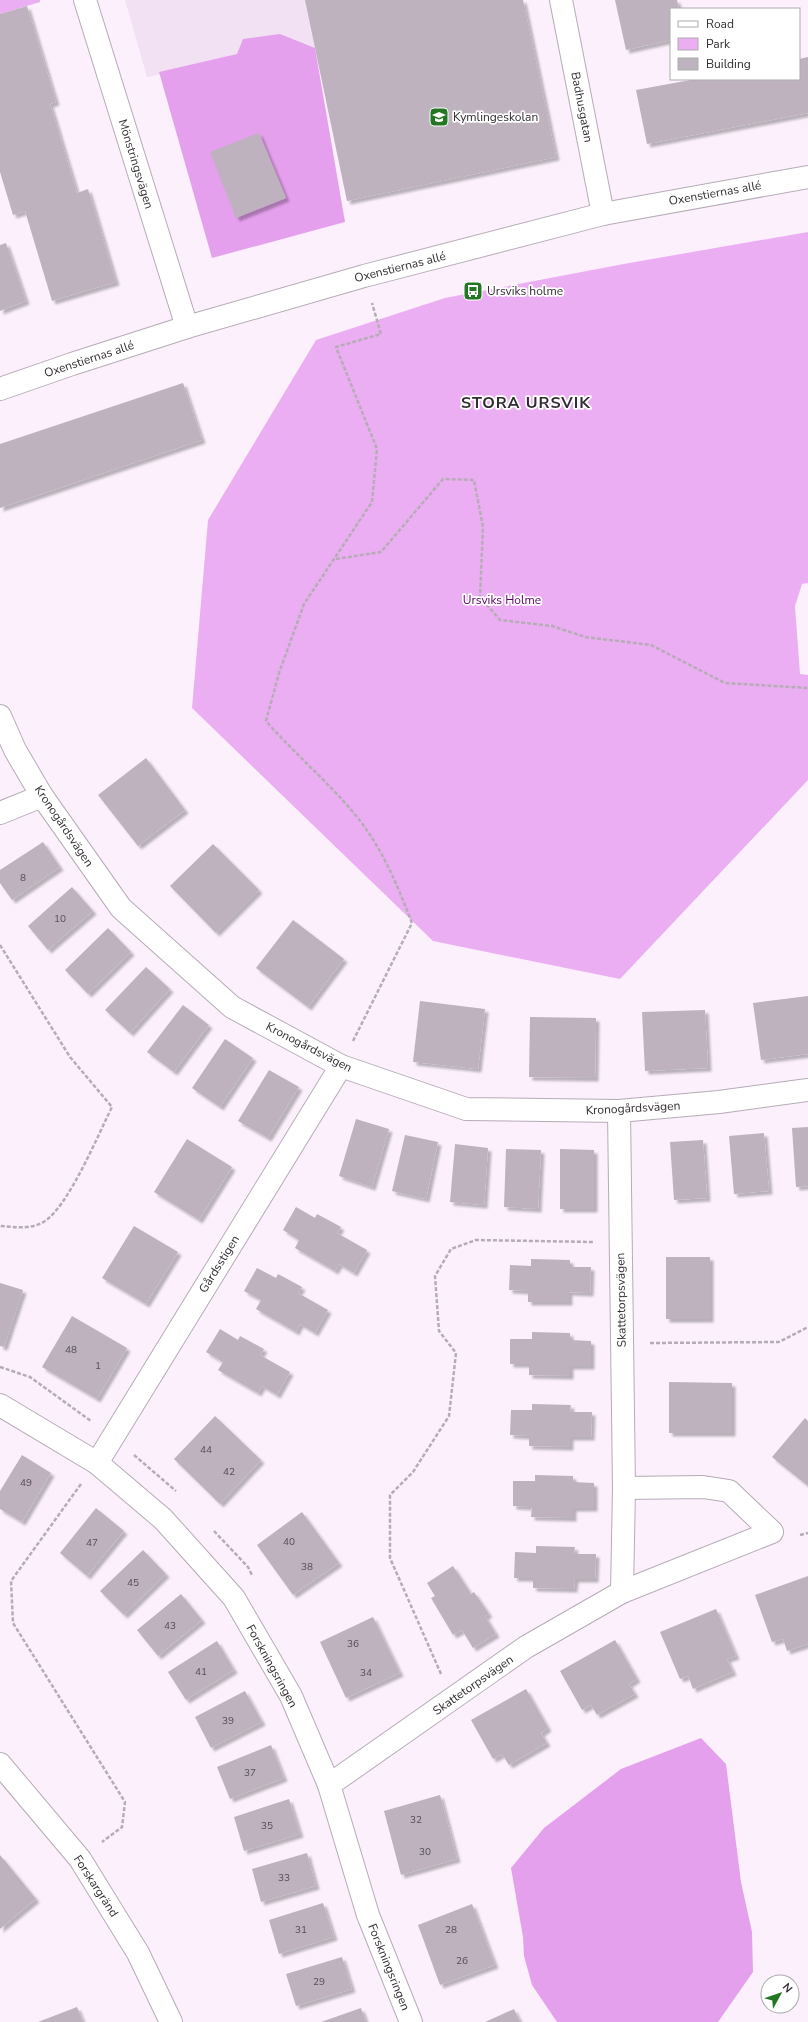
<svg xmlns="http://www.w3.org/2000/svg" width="808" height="2022" font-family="'Nunito Sans',sans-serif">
<defs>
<filter id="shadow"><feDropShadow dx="3.5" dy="3.5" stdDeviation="1" flood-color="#0004"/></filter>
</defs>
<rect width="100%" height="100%" fill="#fbf0fc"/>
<polygon fill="#f2e1f3" points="125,0 523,0 556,157 347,201 315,48 147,77"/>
<g fill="#ecaef3">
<polygon points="0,0 40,0 40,2 0,14"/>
<polygon points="808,232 808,583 802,584 795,606 800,674 808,675 808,780 620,979 433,941 192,708 208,520 316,340 445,298 629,263"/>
</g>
<g fill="#e5a0ed">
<polygon points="280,34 315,48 345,222 212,258 159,72 237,54 243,39"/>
<polygon points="701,1738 726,1764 741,1882 752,1932 753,1972 718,2022 557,2022 532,1985 524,1956 523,1937 511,1868 544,1828 621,1769"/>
</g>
<g fill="#bdb2be" filter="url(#shadow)">
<polygon points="305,0 523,0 556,157 347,201"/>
<polygon points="615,0 677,0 679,9 671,9 671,40 626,50"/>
<polygon points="27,6 56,102 50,104 77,193 88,189 116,282 52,301 25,211 13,215 0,172 0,14"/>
<polygon points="808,57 808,113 647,144 636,90 696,79 799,79 799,59"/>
<polygon points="259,133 286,198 236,218 210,152"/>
<polygon points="6,243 26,301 0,311 0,245"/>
<polygon points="183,383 202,440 0,508 0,444"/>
<polygon points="146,758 185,810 138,846 98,795"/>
<polygon points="43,842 60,867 12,900 0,883 0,870"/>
<polygon points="213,844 259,890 216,933 170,886"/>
<polygon points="72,887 93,911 48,950 28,926"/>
<polygon points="293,920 344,959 308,1007 256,968"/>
<polygon points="108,928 131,952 88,994 65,970"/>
<polygon points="146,967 170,989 130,1033 105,1010"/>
<polygon points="808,996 808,1054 761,1060 753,1003"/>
<polygon points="420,1001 485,1009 478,1069 413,1062"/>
<polygon points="183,1005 209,1025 174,1072 147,1052"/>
<polygon points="705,1010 708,1068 645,1071 642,1012"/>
<polygon points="530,1017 596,1018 595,1078 529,1077"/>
<polygon points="225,1039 253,1058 220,1107 192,1088"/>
<polygon points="269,1070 299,1087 268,1138 238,1121"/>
<polygon points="356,1119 389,1129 372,1187 339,1176"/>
<polygon points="808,1127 808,1186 796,1187 792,1128"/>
<polygon points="764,1133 769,1191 734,1194 729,1136"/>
<polygon points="405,1135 438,1142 426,1199 392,1191"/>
<polygon points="187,1139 232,1167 199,1220 154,1192"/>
<polygon points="703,1140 707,1198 674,1200 670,1142"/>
<polygon points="455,1144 488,1148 484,1205 450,1202"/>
<polygon points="506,1149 541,1150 538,1209 504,1207"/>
<polygon points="560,1149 594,1150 594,1209 560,1209"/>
<polygon points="296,1207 315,1218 317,1214 341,1227 337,1233 367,1250 354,1273 339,1264 335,1271 295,1248 299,1240 283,1230"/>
<polygon points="134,1226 178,1252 146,1304 102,1278"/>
<rect x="666" y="1257" width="44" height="62"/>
<polygon points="531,1259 570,1260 570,1267 591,1267 590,1293 569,1292 569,1302 528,1302 528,1291 509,1290 510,1265 531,1266"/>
<polygon points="257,1268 276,1278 278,1274 302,1287 298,1293 328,1310 315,1333 300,1324 296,1332 256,1309 261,1300 244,1291"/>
<polygon points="0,1283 23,1290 4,1347 0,1346"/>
<polygon points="72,1316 127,1348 97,1399 42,1367"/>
<polygon points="220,1329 238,1340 240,1336 264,1349 260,1355 290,1372 277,1395 262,1386 258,1393 218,1370 223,1362 206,1352"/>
<polygon points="532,1332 570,1333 570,1340 591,1341 591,1366 570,1366 570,1376 529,1375 529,1364 510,1364 510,1339 532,1339"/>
<polygon points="669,1382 732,1383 732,1433 669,1433"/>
<polygon points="532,1404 571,1405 570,1412 592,1412 591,1437 570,1437 570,1447 529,1446 529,1436 510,1435 511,1410 532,1410"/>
<polygon points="215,1416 261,1460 220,1504 174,1459"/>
<polygon points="805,1418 808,1421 808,1486 772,1457"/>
<polygon points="22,1455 51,1473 22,1522 0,1509 0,1491"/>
<polygon points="535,1475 573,1476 573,1482 594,1483 594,1508 573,1508 573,1518 531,1517 532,1507 513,1506 513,1481 535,1481"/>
<polygon points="96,1508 124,1531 87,1576 60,1553"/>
<polygon points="302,1512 339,1563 293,1595 257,1545"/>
<polygon points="536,1546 575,1547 574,1554 596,1554 595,1579 575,1579 574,1589 533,1588 533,1578 514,1578 515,1552 536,1553"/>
<polygon points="143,1550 166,1574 124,1615 100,1591"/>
<polygon points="453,1566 471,1594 474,1592 489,1614 485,1616 496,1634 473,1648 462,1630 453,1635 431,1598 435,1596 427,1583"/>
<polygon points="808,1576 808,1644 787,1651 783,1639 772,1642 755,1595"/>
<polygon points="181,1594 202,1620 158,1656 137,1630"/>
<polygon points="716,1609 736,1656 727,1659 733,1672 693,1689 688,1676 680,1679 660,1632"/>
<polygon points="373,1617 400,1673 346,1698 320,1642"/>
<polygon points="615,1640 637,1679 629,1684 635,1694 597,1715 591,1705 582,1710 560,1671"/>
<polygon points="217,1641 234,1670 186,1700 168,1672"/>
<polygon points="526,1689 548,1728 541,1733 547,1743 509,1765 502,1754 493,1759 471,1720"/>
<polygon points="245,1691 262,1722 211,1748 195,1717"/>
<polygon points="271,1745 284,1778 230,1799 217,1767"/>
<polygon points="440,1795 457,1859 401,1875 384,1811"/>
<polygon points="289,1799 300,1834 244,1851 234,1817"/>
<polygon points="307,1853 316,1886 261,1902 252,1869"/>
<polygon points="0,1855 36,1899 0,1929"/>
<polygon points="323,1903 334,1937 279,1954 269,1920"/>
<polygon points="472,1904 495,1965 440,1985 418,1925"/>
<polygon points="342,1957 352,1989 296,2006 286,1974"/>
<polygon points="77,2007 83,2022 38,2022"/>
<polygon points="361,2008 366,2022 321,2022"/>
<polygon points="514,2009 520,2022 485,2022"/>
</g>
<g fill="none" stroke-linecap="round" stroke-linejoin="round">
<defs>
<g id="minor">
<polyline points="85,0 187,327"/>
<polyline points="561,0 603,214"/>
<polyline points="0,389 72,364 187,327 364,276 603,214 808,177"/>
<polyline points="0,716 15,750 42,796 121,908 232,1007 341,1066 466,1109 619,1111 719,1102 808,1090"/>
<polyline points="0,813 42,796"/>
<polyline points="619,1111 624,1488 622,1592"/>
<polyline points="0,1405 97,1463 163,1519 234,1598 291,1696 329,1785 368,1915 411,2022"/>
<polyline points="97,1463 341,1066"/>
<polyline points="0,1764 80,1859 138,1953 171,2022"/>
<polyline points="329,1785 526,1647 622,1592 772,1532 729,1491 703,1487 624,1488"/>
</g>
</defs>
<use href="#minor" stroke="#b6abb7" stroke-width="24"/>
<g stroke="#b5acb5" stroke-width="2.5" stroke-dasharray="4 2" stroke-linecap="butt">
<polyline points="336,559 381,552 443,479 474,480 483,527 480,597 500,620 552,626 585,637 651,645 725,683 808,688"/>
<path d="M0,945L70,1057L112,1107C98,1135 69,1205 45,1221C32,1230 15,1227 0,1226"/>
<path d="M353,1041L412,923C397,884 381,845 353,812C326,780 294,753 266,721L279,673L304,604L372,502L377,449L336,347L381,334L372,303"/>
<polyline points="650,1343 779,1342 808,1327"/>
<polyline points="0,1367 30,1377 91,1421"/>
<polyline points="134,1455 176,1491"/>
<polyline points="81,1484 11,1581 13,1623 125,1802 122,1827 102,1842"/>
<polyline points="214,1531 248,1567 252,1575"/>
<polyline points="800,1535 808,1533"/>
<polyline points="441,1674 390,1558 390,1495 413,1472 449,1416 456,1353 439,1331 435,1276 451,1249 476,1240 593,1242"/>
</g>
<use href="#minor" stroke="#fff" stroke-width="22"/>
</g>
<defs>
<symbol id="school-square" viewBox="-11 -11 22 22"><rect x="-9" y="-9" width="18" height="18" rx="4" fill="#237722" stroke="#fff"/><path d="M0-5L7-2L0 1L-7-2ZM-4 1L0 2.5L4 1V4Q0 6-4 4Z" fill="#fff"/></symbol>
<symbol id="bus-square" viewBox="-11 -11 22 22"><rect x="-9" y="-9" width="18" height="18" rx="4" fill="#237722" stroke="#fff"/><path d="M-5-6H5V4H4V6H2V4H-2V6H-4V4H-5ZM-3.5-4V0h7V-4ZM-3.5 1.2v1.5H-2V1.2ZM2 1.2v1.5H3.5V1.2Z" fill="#fff"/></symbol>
</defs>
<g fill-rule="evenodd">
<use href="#school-square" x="428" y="106" width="22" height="22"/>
<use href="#bus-square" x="462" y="280" width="22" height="22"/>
</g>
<g text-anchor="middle" stroke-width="3.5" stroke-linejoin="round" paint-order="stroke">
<g font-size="10" fill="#544e54">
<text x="23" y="881">8</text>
<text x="60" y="922">10</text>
<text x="71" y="1353">48</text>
<text x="98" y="1369">1</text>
<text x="206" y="1453">44</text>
<text x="229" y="1475">42</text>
<text x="26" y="1486">49</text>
<text x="289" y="1545">40</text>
<text x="92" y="1546">47</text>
<text x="307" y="1570">38</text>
<text x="133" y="1586">45</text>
<text x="170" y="1629">43</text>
<text x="353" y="1647">36</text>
<text x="201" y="1675">41</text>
<text x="366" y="1676">34</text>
<text x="228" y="1724">39</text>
<text x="250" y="1776">37</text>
<text x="416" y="1823">32</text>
<text x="267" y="1829">35</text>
<text x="425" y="1855">30</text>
<text x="284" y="1881">33</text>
<text x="301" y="1933">31</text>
<text x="451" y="1933">28</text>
<text x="462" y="1964">26</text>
<text x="319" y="1985">29</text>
</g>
<g font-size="12" fill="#312c31" stroke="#fff">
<text transform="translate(582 107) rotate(79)" y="4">Badhusgatan</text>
<text transform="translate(136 164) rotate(73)" y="4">Mönstringsvägen</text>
<text transform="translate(715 193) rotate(-10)" y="4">Oxenstiernas allé</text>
<text transform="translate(400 267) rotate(-14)" y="4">Oxenstiernas allé</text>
<text transform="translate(89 359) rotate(-18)" y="4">Oxenstiernas allé</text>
<text transform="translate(64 826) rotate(56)" y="4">Kronogårdsvägen</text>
<text transform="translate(309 1047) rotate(27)" y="4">Kronogårdsvägen</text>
<text transform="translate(633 1108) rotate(-3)" y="4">Kronogårdsvägen</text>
<text transform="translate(219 1264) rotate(-58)" y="4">Gårdsstigen</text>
<text transform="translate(621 1300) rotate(-91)" y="4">Skattetorpsvägen</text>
<text transform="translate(272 1666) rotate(61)" y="4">Forskningsringen</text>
<text transform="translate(473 1685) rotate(-35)" y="4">Skattetorpsvägen</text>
<text transform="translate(96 1886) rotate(57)" y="4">Forskargränd</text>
<text transform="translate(389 1967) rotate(68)" y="4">Forskningsringen</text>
</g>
<g font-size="12" fill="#312c31" stroke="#fff" text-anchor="start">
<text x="453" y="121">Kymlingeskolan</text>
<text x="487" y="295">Ursviks holme</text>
</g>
<g font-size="12" fill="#5a0065" stroke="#fff">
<text x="502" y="604">Ursviks Holme</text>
</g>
<g font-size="16" font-weight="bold" letter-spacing="1" fill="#312c31" stroke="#fff">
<text x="526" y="408">STORA URSVIK</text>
</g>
</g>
<rect x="670" y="8" width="130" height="72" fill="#ffffff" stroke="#adabad"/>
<rect x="678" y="21" width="20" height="6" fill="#ffffff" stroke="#adabad"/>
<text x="706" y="28" font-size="12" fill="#312c31">Road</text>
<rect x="678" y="38" width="20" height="12" fill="#ecaef3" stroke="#adabad"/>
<text x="706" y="48" font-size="12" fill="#312c31">Park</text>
<rect x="678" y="58" width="20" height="12" fill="#bdb2be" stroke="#adabad"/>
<text x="706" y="68" font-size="12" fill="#312c31">Building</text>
<g transform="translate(780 1994) rotate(50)"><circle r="19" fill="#ffffff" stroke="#adabad"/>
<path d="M0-3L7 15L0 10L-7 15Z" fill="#237722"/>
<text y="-6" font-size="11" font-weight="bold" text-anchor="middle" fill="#312c31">N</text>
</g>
</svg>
